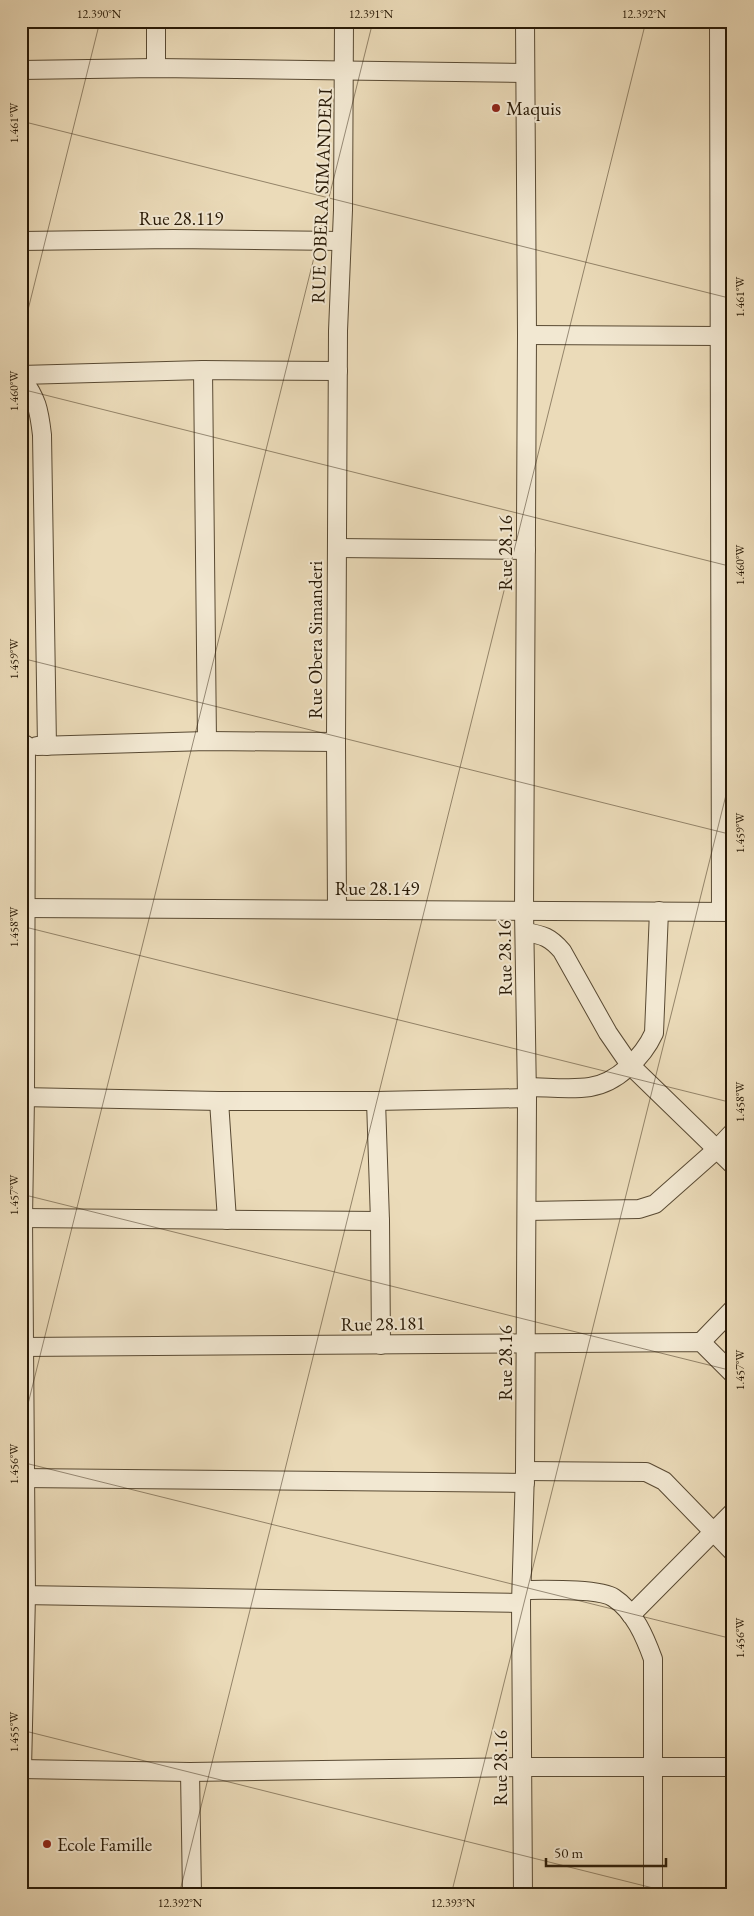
<svg xmlns="http://www.w3.org/2000/svg" width="754" height="1916" font-family="'EB Garamond',serif">
<rect width="100%" height="100%" fill="#ebdbb9"/>
<filter id="stains"><feTurbulence type="fractalNoise" baseFrequency=".004" numOctaves="4"/><feColorMatrix values="0 0 0 0 .2 0 0 0 0 .09 0 0 0 0 .02 0 0 0 .5 -.17"/></filter>
<radialGradient id="worn" r=".72"><stop offset=".6" stop-color="#630" stop-opacity="0"/><stop offset="1" stop-color="#630" stop-opacity=".3"/></radialGradient>
<g fill="none" stroke-linecap="round" stroke-linejoin="round">
<defs>
<g id="minor">
<polyline points="719,21 721,911"/>
<polyline points="156,68 156,21"/>
<polyline points="21,70 156,68 524,73"/>
<polyline points="21,241 173,239 341,241"/>
<polyline points="527,335 720,336"/>
<polyline points="203,370 207,741"/>
<polyline points="21,375 203,370 338,371"/>
<path d="M21,377C37,399 39,409 42,435L47,746"/>
<polyline points="337,548 526,550"/>
<polyline points="37,746 207,741 336,742"/>
<polyline points="21,908 732,912"/>
<polyline points="337,909 336,742 338,331 343,210 344,21"/>
<path d="M525,932C543,935 550,937 562,951L608,1033L630,1065L733,1165"/>
<path d="M527,1087C546,1087 571,1090 590,1087C617,1083 643,1057 654,1033L659,911"/>
<polyline points="21,1097 219,1101 376,1101 527,1098"/>
<polyline points="219,1101 227,1220"/>
<polyline points="376,1101 380,1221 381,1345"/>
<polyline points="527,1211 639,1209 655,1204 716,1150 733,1132"/>
<polyline points="21,1218 380,1221"/>
<polyline points="701,1342 733,1309"/>
<polyline points="21,1347 701,1342 733,1374"/>
<polyline points="525,1471 646,1472 664,1481 733,1552"/>
<polyline points="21,1478 525,1483"/>
<path d="M522,1590C541,1590 600,1588 614,1598C634,1611 645,1637 653,1659V1895"/>
<polyline points="21,1595 521,1603"/>
<polyline points="631,1615 733,1512"/>
<polyline points="21,1769 190,1772 521,1767 733,1767"/>
<polyline points="22,1769 26,1595 23,1218 25,1097 26,745"/>
<polyline points="190,1772 192,1895"/>
<polyline points="523,1895 521,1603 525,1471 527,1098 524,910 527,335 525,21"/>
</g>
</defs>
<use href="#minor" stroke="#594a33" stroke-width="20"/>
<use href="#minor" stroke="#f2e8d2" stroke-width="18"/>
</g>
<path fill="none" stroke="#281906" stroke-width="1" stroke-opacity="0.45" d="M696,21L733,31M21,121L733,299M21,338L100,21M21,389L733,567M21,658L733,835M21,926L733,1103M21,1194L733,1371M21,1432L373,21M21,1462L733,1639M21,1730L681,1895M179,1895L646,21M451,1895L733,767M724,1895L733,1861"/>
<g fill="#8f2418" stroke="#f2e8d2" stroke-width="2">
<circle cx="496" cy="108" r="5"/>
<circle cx="47" cy="1844" r="5"/>
</g>
<g text-anchor="middle" stroke-width="4" stroke-linejoin="round" paint-order="stroke">
<g font-size="19" fill="#281906" stroke="#f2e8d2" text-anchor="start">
<text x="506" y="115">Maquis</text>
<text x="57" y="1851">Ecole Famille</text>
</g>
<g font-size="19" fill="#281906" stroke="#f2e8d2">
<text transform="translate(321 196) rotate(-88)" y="7">RUE OBERA SIMANDERI</text>
<text x="181" y="225">Rue 28.119</text>
<text transform="translate(505 553) rotate(-90)" y="7">Rue 28.16</text>
<text transform="translate(315 640) rotate(-90)" y="7">Rue Obera Simanderi</text>
<text x="377" y="895">Rue 28.149</text>
<text transform="translate(504 958) rotate(-91)" y="7">Rue 28.16</text>
<text transform="translate(383 1323) rotate(-1)" y="7">Rue 28.181</text>
<text transform="translate(505 1363) rotate(-90)" y="7">Rue 28.16</text>
<text transform="translate(500 1768) rotate(-90)" y="7">Rue 28.16</text>
</g>
</g>
<rect width="754" height="1916" fill="none" stroke="#ebdbb9" stroke-width="55"/>
<path d="M546 1858v8h120v-8" fill="none" stroke="#281906" stroke-width="2.5"/>
<text x="554" y="1858" font-size="15" fill="#281906" stroke="#f2e8d2" stroke-width="4" paint-order="stroke">50 m</text>
<rect x="28" y="28" width="698" height="1860" fill="none" stroke="#281906" stroke-width="2"/>
<g font-size="12" text-anchor="middle" fill="#281906">
<text x="99" y="18">12.390°N</text>
<text x="371" y="18">12.391°N</text>
<text x="644" y="18">12.392°N</text>
<text transform="translate(14 123) rotate(-90)" y="4">1.461°W</text>
<text transform="translate(740 297) rotate(-90)" y="4">1.461°W</text>
<text transform="translate(14 391) rotate(-90)" y="4">1.460°W</text>
<text transform="translate(740 565) rotate(-90)" y="4">1.460°W</text>
<text transform="translate(14 659) rotate(-90)" y="4">1.459°W</text>
<text transform="translate(740 833) rotate(-90)" y="4">1.459°W</text>
<text transform="translate(14 927) rotate(-90)" y="4">1.458°W</text>
<text transform="translate(740 1102) rotate(-90)" y="4">1.458°W</text>
<text transform="translate(14 1195) rotate(-90)" y="4">1.457°W</text>
<text transform="translate(740 1370) rotate(-90)" y="4">1.457°W</text>
<text transform="translate(14 1464) rotate(-90)" y="4">1.456°W</text>
<text transform="translate(740 1638) rotate(-90)" y="4">1.456°W</text>
<text transform="translate(14 1732) rotate(-90)" y="4">1.455°W</text>
<text x="180" y="1907">12.392°N</text>
<text x="453" y="1907">12.393°N</text>
</g>
<rect width="100%" height="100%" filter="url(#stains)"/>
<rect width="100%" height="100%" fill="url(#worn)"/>
</svg>
